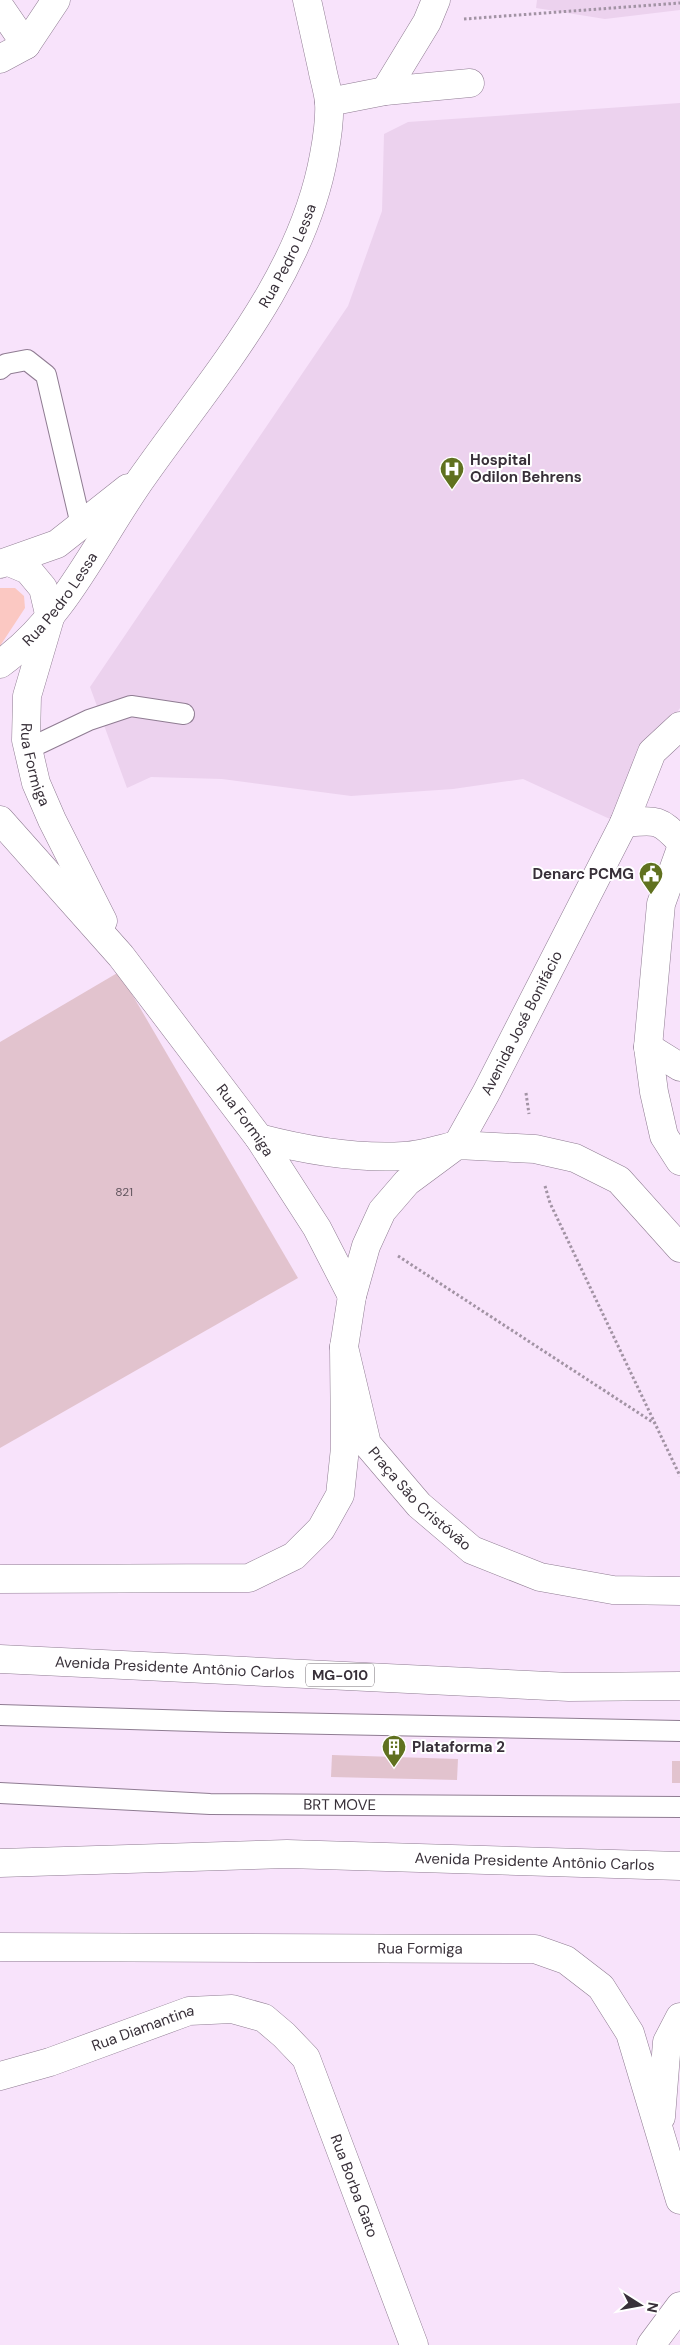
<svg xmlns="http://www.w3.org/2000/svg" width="680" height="2345" font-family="'DM Sans',sans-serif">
<rect width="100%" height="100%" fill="#f8e3fb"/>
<g fill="#ecd2ee">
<polygon points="537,0 680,0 680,10 605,19 536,8"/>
<polygon points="680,103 680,708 664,729 612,820 523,779 453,789 351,796 222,779 151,777 127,788 90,687 348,306 382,211 384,134 408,122"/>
</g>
<polygon fill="#fbc8c2" points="0,588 15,588 24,596 25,608 0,646"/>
<g fill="#e2c3ce">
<polygon points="119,972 298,1278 0,1448 0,1042"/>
<polygon points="332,1755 458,1759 457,1780 331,1777"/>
<rect x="672" y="1761" width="8" height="22"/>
</g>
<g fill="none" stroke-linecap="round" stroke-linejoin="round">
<defs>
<g id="service">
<polyline points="0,369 6,364 27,360 46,375 81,525"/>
<polyline points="28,749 89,720 131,706 184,714"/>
<polyline points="0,1715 227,1722 680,1731"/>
<path id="s1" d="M0,1793L210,1804L680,1807"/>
</g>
<g id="minor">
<polyline points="0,7 26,45"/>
<polyline points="0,59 26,45 56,0"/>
<polyline points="385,91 427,22 436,0"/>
<polyline points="329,102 385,91 470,83"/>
<polyline points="648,1047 680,1067"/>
</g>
<g id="tertiary">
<path id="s2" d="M9,562L28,570L43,588L50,618L27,696L26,740L36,783L52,820L103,921"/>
<polyline points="0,564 57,544 128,488"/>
<path id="s3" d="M0,664C66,617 98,539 144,475C213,377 302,278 324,155C327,139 330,118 329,102C328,91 324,79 322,68C317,45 312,23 307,0"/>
<path id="s4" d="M0,820L121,956L259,1138L317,1228L352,1296"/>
<path d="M624,823C655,820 659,818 680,841"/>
<polyline points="680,851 661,904 648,1047 654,1092 664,1136 680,1161"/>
<path id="s5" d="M259,1138C305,1150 356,1159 404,1156C421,1155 440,1149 457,1145L486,1093L624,823L652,752L680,726"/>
<path id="s6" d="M680,1248L619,1180L575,1158L535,1149L457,1145L407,1182L382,1211L366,1246L352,1296L344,1347L367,1444L419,1505L472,1550L540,1577L613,1590L680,1591"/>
<path id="s7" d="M0,1947L535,1949L566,1960L601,1987L630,2033L680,2200"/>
<path id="s8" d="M0,2076L50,2062L189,2011L232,2009L264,2018L284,2035L306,2058L414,2345"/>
<polyline points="661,2117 667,2042 680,2017"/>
<polyline points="651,2345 680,2306"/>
</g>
<g id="trunk">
<polyline points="0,1579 249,1578 294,1556 321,1529 340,1495 345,1448 344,1347"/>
<path id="s9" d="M0,1659L569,1687L680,1686"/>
<path id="s10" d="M0,1863L287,1854L680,1866"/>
</g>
</defs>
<use href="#service" stroke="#8f7c92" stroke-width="22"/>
<use href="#minor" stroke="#8f7c92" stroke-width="29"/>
<use href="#tertiary" stroke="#8f7c92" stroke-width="29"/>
<use href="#trunk" stroke="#8f7c92" stroke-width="29"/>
<g stroke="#a293a4" stroke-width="3" stroke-dasharray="2.5 2.5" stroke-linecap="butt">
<polyline points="464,19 680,3"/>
<polyline points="526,1093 529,1114"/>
<polyline points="545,1186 550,1203 680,1476"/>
<polyline points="398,1256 654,1423"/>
</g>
<use href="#service" stroke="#fff" stroke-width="20"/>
<use href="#minor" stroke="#fff" stroke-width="28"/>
<use href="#tertiary" stroke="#fff" stroke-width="28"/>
<use href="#trunk" stroke="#fff" stroke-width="28"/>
</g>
<defs>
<symbol id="hospital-pin" viewBox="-11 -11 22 30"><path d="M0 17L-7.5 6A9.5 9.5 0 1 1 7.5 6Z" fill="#60711f" stroke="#fff"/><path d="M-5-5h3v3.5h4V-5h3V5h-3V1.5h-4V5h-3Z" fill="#fff"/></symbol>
<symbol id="civic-pin" viewBox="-11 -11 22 30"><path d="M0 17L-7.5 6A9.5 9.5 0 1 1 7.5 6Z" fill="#60711f" stroke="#fff"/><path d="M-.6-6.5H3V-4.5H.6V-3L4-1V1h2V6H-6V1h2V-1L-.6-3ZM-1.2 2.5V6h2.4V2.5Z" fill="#fff"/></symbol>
<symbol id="building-pin" viewBox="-11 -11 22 30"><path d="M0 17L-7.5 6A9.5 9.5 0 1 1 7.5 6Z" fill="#60711f" stroke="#fff"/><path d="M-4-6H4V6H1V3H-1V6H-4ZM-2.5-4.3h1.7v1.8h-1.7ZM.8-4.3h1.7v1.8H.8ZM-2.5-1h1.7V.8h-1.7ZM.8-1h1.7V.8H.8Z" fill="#fff"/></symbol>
</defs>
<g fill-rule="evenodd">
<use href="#hospital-pin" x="438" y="455" width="28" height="38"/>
<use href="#civic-pin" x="637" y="860" width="28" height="38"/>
<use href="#building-pin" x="380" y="1733" width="28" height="38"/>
</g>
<g text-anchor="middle" stroke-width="4" stroke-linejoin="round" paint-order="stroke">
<g font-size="12" fill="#62555e">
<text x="124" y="1196">821</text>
</g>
<rect fill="#fff" stroke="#746e74" stroke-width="1" x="306" y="1663.5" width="68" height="23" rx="4"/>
<g font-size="14" font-weight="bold" fill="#383039">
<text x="340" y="1680">MG-010</text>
</g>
<g font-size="15" fill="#383039" stroke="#fff">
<text dy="5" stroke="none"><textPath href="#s3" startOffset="502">Rua Pedro Lessa</textPath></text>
<text dy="5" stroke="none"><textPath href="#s3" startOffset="89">Rua Pedro Lessa</textPath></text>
<text dy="5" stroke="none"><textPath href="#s2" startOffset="226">Rua Formiga</textPath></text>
<text dy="5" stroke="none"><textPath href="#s5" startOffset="339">Avenida José Bonifácio</textPath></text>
<text dy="5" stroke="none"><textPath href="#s4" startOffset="388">Rua Formiga</textPath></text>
<text dy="5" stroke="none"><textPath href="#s6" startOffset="678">Praça São Cristóvão</textPath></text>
<text dy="5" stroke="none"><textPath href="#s9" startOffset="175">Avenida Presidente Antônio Carlos</textPath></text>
<text dy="5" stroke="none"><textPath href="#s1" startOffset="340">BRT MOVE</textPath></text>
<text dy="5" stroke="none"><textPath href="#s10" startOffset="535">Avenida Presidente Antônio Carlos</textPath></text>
<text dy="5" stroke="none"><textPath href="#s7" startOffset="420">Rua Formiga</textPath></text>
<text dy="5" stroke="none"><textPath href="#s8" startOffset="151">Rua Diamantina</textPath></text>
<text dy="5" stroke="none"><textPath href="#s8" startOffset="471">Rua Borba Gato</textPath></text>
</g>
<g font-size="15" font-weight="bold" fill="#383039" stroke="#fff" text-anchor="start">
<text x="470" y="465">Hospital<tspan x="470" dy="17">Odilon Behrens</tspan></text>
<text x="634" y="879" text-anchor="end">Denarc PCMG</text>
<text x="412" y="1752">Plataforma 2</text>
</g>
</g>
<g transform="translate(640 2305) rotate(101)" stroke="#ffffff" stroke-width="4" paint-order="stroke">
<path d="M0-4L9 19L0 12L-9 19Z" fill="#383039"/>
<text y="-8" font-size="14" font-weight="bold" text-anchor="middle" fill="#383039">N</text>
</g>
</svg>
